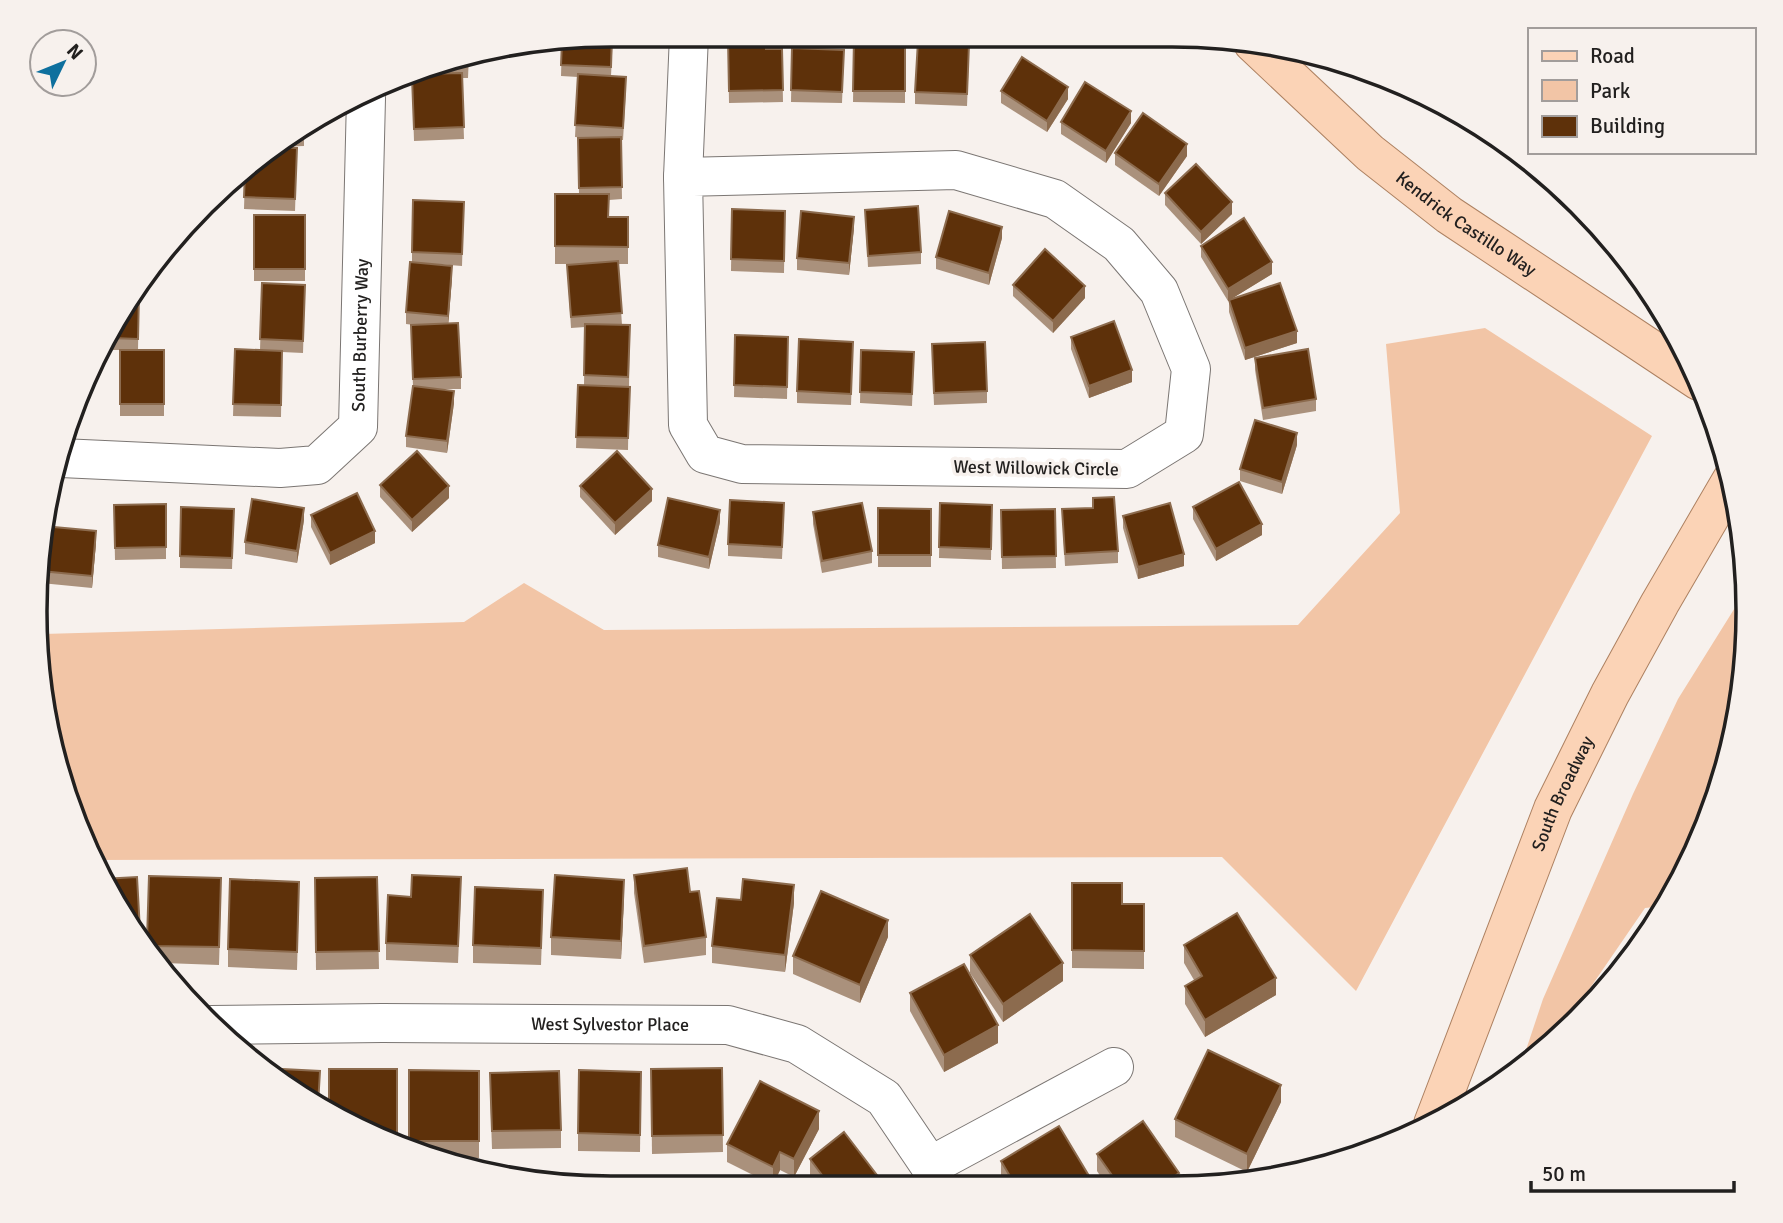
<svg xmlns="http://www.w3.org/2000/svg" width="1783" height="1223" font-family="Signika,sans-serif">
<rect width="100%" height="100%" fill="#f7f1ed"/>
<g fill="#f2c5a6">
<polygon points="1485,328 1652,436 1356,991 1222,857 92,860 46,724 43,634 464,622 524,583 604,630 1298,625 1400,513 1386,344"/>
<path d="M1746,590C1748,611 1750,644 1739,662L1743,663L1737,724L1704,832L1665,906L1645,908L1575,1010L1568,1027L1523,1059L1543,999L1633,794L1678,699Z"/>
</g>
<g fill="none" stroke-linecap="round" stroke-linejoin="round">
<defs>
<g id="minor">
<polygon points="956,170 1055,199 1119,244 1159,291 1191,369 1184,434 1127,469 742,464 705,454 688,425 683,177"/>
<polyline points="683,177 689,35"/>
<path id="s1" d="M61,458L280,468L317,465L358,427L366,98"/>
<path id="s2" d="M211,1025L382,1023L728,1025L797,1044L884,1098L930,1166L939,1188"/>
<polyline points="930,1166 1114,1067"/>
</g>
<g id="major">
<path id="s3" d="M1253,43L1370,153L1449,215L1699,381"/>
<path id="s4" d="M1433,1124L1553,809L1610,694L1660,603L1731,481"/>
</g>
</defs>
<use href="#minor" stroke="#7b7673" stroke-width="40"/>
<use href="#major" stroke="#ad8161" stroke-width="40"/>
<use href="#minor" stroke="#fff" stroke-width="38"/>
<use href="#major" stroke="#fbd3b6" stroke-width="38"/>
</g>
<g fill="#aa917c">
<polygon points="613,35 611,76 626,89 623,140 621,140 622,199 609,200 609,217 628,217 628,264 618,264 622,325 630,325 628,450 576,448 578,385 584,385 585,327 571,328 567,265 574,264 555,264 555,194 579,194 578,138 587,138 575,137 578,77 561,76 562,42"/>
<polygon points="728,39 766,49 782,49 783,102 729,103"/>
<polygon points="854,39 905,40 905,103 853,102"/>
<polygon points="792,48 844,50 842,103 791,102"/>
<polygon points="469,54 468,78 462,78 464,139 414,141 412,77 462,55"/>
<polygon points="969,56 967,106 915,104 915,92"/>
<polygon points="1001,91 1068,99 1047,132 1001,103"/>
<polygon points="1061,122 1131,123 1106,163 1061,134"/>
<polygon points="292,132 304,134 304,146 275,147"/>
<polygon points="297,148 295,211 244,209 245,173"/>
<polygon points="1115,153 1187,156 1159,196 1115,165"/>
<polygon points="1165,193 1232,214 1201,244 1165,205"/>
<polygon points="464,202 462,266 437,264 452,278 448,323 461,377 461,389 441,389 454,403 447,453 406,447 406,436 413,386 411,337 414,325 406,324 406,312 412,262 412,252"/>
<polygon points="732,209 785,211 784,273 731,271"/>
<polygon points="865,210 921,252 921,264 868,267"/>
<rect x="254" y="215" width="51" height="66"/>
<polygon points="854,228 849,275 797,270 797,258"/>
<polygon points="1002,238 989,285 936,269 936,257"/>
<polygon points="1201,246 1272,274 1231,299 1297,343 1245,360 1229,312 1229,301 1228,301 1201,257"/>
<polygon points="262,283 305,285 303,353 282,352 281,417 233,416 235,349 260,350"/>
<polygon points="1013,285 1085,298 1053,333 1013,296"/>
<polygon points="139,293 138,350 164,350 164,416 120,416 120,350 104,350"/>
<polygon points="735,335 788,337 787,399 734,397"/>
<polygon points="1071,337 1132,382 1089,398 1071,349"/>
<polygon points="853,342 851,405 797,403 797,391"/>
<polygon points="861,350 914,352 912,406 860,403"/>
<polygon points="932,356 987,391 987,403 934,405"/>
<polygon points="1255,358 1316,399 1316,411 1263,420 1255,370"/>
<polygon points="1297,445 1282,494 1240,481 1240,469"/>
<polygon points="380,485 449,498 412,532 380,497"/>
<polygon points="580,486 652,501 615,535 580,497"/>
<polygon points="1093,498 1118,551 1118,563 1065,566 1062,509 1093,508"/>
<polygon points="940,503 992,505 991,560 939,558"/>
<polygon points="166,504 166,559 115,560 114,505"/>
<polygon points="1193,507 1262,535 1216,561 1193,519"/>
<polygon points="878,508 931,509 931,567 878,567"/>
<polygon points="234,509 232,569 180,568 180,556"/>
<polygon points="1055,509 1056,568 1002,569 1001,510"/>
<polygon points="813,512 872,551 872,563 822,573 813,524"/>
<polygon points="311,515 375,543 330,565 311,527"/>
<polygon points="784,515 782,559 728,556 728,544"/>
<polygon points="1123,516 1184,566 1138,579 1123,528"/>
<polygon points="304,520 297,563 245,554 245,542"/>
<polygon points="720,522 709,569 658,557 658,545"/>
<polygon points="40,537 96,543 92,588 41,583"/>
<polygon points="634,875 690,892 706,937 706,955 644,963 634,893"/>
<polygon points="377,877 379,969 316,970 315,878"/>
<polygon points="1072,883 1122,904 1144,904 1144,969 1072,968"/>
<polygon points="461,894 458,963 386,960 386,943 411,897"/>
<polygon points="221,896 219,965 164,963 147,940"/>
<polygon points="624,897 621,959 551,955 551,937"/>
<polygon points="299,899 297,970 228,967 228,949"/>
<polygon points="741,900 794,903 785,972 712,963 712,946"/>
<polygon points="543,907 541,965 473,963 473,945"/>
<polygon points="888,937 860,1003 793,974 793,956"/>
<polygon points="1184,945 1276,995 1205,1037 1185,1004 1185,986 1194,980 1184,963"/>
<polygon points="970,955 1063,981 1003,1022 970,973"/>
<polygon points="910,993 998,1043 944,1072 910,1011"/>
<polygon points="722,1068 723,1152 652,1154 651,1069"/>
<polygon points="397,1069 397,1146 391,1144 329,1111"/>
<polygon points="409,1070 479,1071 479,1158 438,1158 409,1149"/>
<polygon points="641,1072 640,1152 578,1151 578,1133"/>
<polygon points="490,1090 561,1130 561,1148 492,1149"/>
<polygon points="1281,1102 1247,1172 1175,1137 1175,1119"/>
<polygon points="819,1129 794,1177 780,1170 773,1185 727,1162 727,1144"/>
<polygon points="1097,1154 1179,1187 1108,1188 1097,1171"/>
<polygon points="810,1159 886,1188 808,1188 808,1186 814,1182 810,1176"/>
<polygon points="1001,1161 1092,1188 1006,1188 1001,1178"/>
</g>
<g fill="#8c6b4e">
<polygon points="1068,87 1068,99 1047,132 1047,121"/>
<polygon points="1131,111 1131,123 1106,163 1106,151"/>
<polygon points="1187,144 1187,156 1159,196 1159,184"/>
<polygon points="1232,202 1232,214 1201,244 1201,232"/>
<polygon points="854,217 854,228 849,275 849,263"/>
<polygon points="1002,227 1002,238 989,285 989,273"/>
<polygon points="1272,262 1272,274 1228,301 1228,289"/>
<polygon points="452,266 452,278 448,328 448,316"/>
<polygon points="1085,286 1085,298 1053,333 1053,321"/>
<polygon points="1297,331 1297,343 1245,360 1245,348"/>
<polygon points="1132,370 1132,382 1089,398 1089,386"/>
<polygon points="454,391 454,403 447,453 447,441"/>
<polygon points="1297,433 1297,445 1282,494 1282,482"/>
<polygon points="449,486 449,498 412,532 412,520"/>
<polygon points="652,489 652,501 615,535 615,523"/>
<polygon points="304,508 304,520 297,563 297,551"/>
<polygon points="720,510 720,522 709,569 709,557"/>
<polygon points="1262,524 1262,535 1216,561 1216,549"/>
<polygon points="96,531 96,543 92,588 92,576"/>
<polygon points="375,531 375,543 330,565 330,553"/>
<polygon points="1184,554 1184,566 1138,579 1138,567"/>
<polygon points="624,880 624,897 621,959 621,941"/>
<polygon points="794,885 794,903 785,972 785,955"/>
<polygon points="888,920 888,937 860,1003 860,985"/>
<polygon points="1063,963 1063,981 1003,1022 1003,1004"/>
<polygon points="1276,978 1276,995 1205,1037 1205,1020"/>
<polygon points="998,1025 998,1043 944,1072 944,1055"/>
<polygon points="1281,1085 1281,1102 1247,1172 1247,1154"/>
<polygon points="819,1111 819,1129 794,1177 794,1159"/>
<polygon points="780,1152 780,1170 773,1185 773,1167"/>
<polygon points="1179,1173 1179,1187 1157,1188"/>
<polygon points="1092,1181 1092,1188 1080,1188"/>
</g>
<g fill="#5e310a" stroke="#8c6b4e" stroke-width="2">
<polygon points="612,35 611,67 561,65 562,42"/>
<polygon points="728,39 766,39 766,49 782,49 783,90 729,91"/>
<polygon points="854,39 905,40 905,91 853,91"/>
<polygon points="918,41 969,44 967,94 915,92"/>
<polygon points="792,48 844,50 842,92 791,90"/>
<polygon points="468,54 468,66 438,66 462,55"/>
<polygon points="1022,57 1068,87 1047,121 1001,91"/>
<polygon points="462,73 464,127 414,129 412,77 419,74"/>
<polygon points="578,74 626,77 623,128 575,125"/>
<polygon points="1085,82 1131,111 1106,151 1061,122"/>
<polygon points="1143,113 1187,144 1159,184 1115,153"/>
<polygon points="304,126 304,134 289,134 292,132"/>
<polygon points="621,137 622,187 579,188 578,138"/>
<polygon points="274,147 297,148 295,199 244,197 245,173"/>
<polygon points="1196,164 1232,202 1201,232 1165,193"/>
<polygon points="555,194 609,194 608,217 628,217 628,247 555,246"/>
<polygon points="413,200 464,202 462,254 412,252"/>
<polygon points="918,206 921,252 868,256 865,210"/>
<polygon points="732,209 785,211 784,261 731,259"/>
<polygon points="801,211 854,217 849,263 797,258"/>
<polygon points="949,211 1002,227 989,273 936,257"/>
<rect x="254" y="215" width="51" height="54"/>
<polygon points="1244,218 1272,262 1228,289 1201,246"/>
<polygon points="1045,249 1085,286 1053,321 1013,285"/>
<polygon points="618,261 622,313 571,317 567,265"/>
<polygon points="410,262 452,266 448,316 406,312"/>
<polygon points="262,283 305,285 303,341 260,339"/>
<polygon points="1280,283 1297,331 1245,348 1229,300"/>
<polygon points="139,294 138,339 112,338"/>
<polygon points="1114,321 1132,370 1089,386 1071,337"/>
<polygon points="458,323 461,377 413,379 411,325"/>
<polygon points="585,324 630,325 628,377 584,375"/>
<polygon points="735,335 788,337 787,387 734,385"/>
<polygon points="799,339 853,342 851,394 797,391"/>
<polygon points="985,342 987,391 934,393 932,344"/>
<polygon points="235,349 282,351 281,405 233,404"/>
<polygon points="1308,349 1316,399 1263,408 1255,358"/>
<rect x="120" y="350" width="44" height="54"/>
<polygon points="861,350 914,352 912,394 860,392"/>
<polygon points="578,385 630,387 628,438 576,437"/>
<polygon points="413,386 454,391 447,441 406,436"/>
<polygon points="1255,420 1297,433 1282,482 1240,469"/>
<polygon points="417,451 449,486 412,520 380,485"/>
<polygon points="617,451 652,489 615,523 580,486"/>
<polygon points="1239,482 1262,524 1216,549 1193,507"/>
<polygon points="357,493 375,531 330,553 311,515"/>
<polygon points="1114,497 1118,551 1065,554 1062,509 1093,508 1093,498"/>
<polygon points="668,498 720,510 709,557 658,545"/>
<polygon points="252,499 304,508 297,551 245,542"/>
<polygon points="730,500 784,503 782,547 728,544"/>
<polygon points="862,503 872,551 822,561 813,512"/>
<polygon points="940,503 992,505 991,549 939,547"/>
<polygon points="1170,503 1184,554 1138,567 1123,516"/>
<polygon points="166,504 166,547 115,548 114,505"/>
<polygon points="181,507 234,509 232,558 180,556"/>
<polygon points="878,508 931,509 931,555 878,555"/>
<polygon points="1055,509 1056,556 1002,557 1001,510"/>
<polygon points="43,526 96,531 92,576 41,571 40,537"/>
<polygon points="687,868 690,892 699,891 706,937 644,946 634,875"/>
<polygon points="412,875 461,877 458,946 386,943 388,895 411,897"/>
<polygon points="555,875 624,880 621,941 551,937"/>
<polygon points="149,876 221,878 219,947 151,946 147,940"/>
<polygon points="137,877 140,931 103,879"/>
<polygon points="377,877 379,951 316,952 315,878"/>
<polygon points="230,879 299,882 297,952 228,949"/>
<polygon points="743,879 794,885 785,955 712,946 717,898 741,900"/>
<polygon points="1072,883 1122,883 1122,904 1144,904 1144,951 1072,950"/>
<polygon points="475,887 543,890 541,948 473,945"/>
<polygon points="821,891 888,920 860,985 793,956"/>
<polygon points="1237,913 1276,978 1205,1020 1185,986 1202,976 1184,945"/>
<polygon points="1030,914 1063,963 1003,1004 970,955"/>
<polygon points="964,964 998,1025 944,1055 910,993"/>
<polygon points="1208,1050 1281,1085 1247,1154 1175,1119"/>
<polygon points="263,1068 320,1071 318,1105 291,1091"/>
<polygon points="722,1068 723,1135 652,1136 651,1069"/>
<polygon points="329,1069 397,1069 397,1137 378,1137 329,1111"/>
<polygon points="409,1070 479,1071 479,1141 409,1141"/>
<polygon points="579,1070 641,1072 640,1135 578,1133"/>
<polygon points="559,1071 561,1130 492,1131 490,1073"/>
<polygon points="760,1081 819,1111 794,1159 780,1152 773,1167 727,1144"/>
<polygon points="1143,1121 1179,1173 1157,1188 1121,1188 1097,1154"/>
<polygon points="1059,1126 1092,1181 1080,1188 1017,1188 1001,1161"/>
<polygon points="844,1132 886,1187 885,1188 809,1188 808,1186 822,1175 810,1159"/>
</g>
<g text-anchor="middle" stroke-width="7" stroke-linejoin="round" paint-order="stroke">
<g font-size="18" fill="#22201f" stroke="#f7f1ed">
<text dy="6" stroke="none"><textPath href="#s3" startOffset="280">Kendrick Castillo Way</textPath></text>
<text dy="6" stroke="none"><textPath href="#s1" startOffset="404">South Burberry Way</textPath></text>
<text transform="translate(1036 468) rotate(1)" y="6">West Willowick Circle</text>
<text dy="6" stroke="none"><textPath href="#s4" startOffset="355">South Broadway</textPath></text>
<text dy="6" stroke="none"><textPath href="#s2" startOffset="399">West Sylvestor Place</textPath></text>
</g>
</g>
<path d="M0 0H1783V1223H0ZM611 47H1172A564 564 0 0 1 1736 611V612A564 564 0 0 1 1172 1176H611A564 564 0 0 1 47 612V611A564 564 0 0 1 611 47Z" fill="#f7f1ed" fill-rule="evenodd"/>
<path fill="none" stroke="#22201f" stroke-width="3.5" d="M611 47H1172A564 564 0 0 1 1736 611V612A564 564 0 0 1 1172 1176H611A564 564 0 0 1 47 612V611A564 564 0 0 1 611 47Z"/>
<rect x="1528" y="28" width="228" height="126" fill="#f7f1ed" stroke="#a29d9b" stroke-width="2"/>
<rect x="1542" y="51" width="35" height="10" fill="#fbd3b6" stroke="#a29d9b" stroke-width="2"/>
<text x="1590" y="63" font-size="21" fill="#22201f">Road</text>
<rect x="1542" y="80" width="35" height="21" fill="#f2c5a6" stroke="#a29d9b" stroke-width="2"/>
<text x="1590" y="98" font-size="21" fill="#22201f">Park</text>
<rect x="1542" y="116" width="35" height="21" fill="#5e310a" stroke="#a29d9b" stroke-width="2"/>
<text x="1590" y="133" font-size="21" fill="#22201f">Building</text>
<g transform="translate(63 63) rotate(47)"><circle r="33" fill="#f7f1ed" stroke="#a29d9b" stroke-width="2"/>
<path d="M0-5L12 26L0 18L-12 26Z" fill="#0e709e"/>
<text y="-10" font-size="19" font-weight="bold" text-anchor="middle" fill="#22201f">N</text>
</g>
<path d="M1531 1181v10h203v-10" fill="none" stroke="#22201f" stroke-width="3.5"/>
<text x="1542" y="1181" font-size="21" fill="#22201f" stroke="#f7f1ed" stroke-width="5" paint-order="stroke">50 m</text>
</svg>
